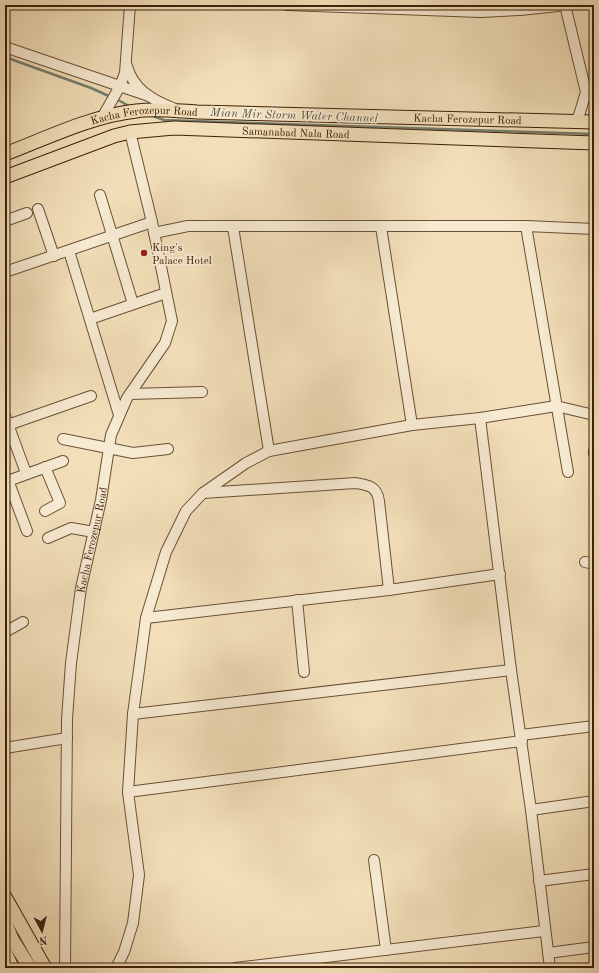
<svg xmlns="http://www.w3.org/2000/svg" width="599" height="973" font-family="'Old Standard TT',serif">
<rect width="100%" height="100%" fill="#f2dfb9"/>
<filter id="stains"><feTurbulence type="fractalNoise" baseFrequency=".005" numOctaves="4"/><feColorMatrix values="0 0 0 0 .2 0 0 0 0 .09 0 0 0 0 .02 0 0 0 .5 -.17"/></filter>
<radialGradient id="worn" r=".72"><stop offset=".6" stop-color="#630" stop-opacity="0"/><stop offset="1" stop-color="#630" stop-opacity=".3"/></radialGradient>
<g fill="none" stroke-linecap="round" stroke-linejoin="round">
<g stroke="#757e6c" stroke-width="2.5">
<polyline points="5,57 91,88 111,97"/>
<polyline points="116,99 131,107"/>
<polyline points="150,115 164,120 594,134"/>
</g>
<defs>
<g id="minor">
<polyline points="287,5 481,12 520,10 567,5"/>
<polyline points="565,5 586,92 577,122"/>
<polyline points="5,47 149,96"/>
<path d="M127,66C133,89 152,100 173,108"/>
<polyline points="102,118 120,86 125,73 130,5"/>
<polyline points="100,195 133,304"/>
<polyline points="38,209 54,256"/>
<polyline points="5,221 27,213"/>
<polyline points="526,226 568,472"/>
<polyline points="233,227 269,451"/>
<polyline points="381,227 412,425"/>
<polyline points="154,233 188,226 526,226 594,229"/>
<polyline points="69,251 119,415"/>
<polyline points="5,272 152,222"/>
<polyline points="90,319 166,293"/>
<polyline points="130,394 202,392"/>
<polyline points="5,416 26,473"/>
<polyline points="480,418 511,670 531,810 550,968"/>
<polyline points="5,426 91,396"/>
<polyline points="63,439 133,453 168,449"/>
<polyline points="594,451 594,454"/>
<polyline points="8,480 27,531"/>
<polyline points="5,482 63,461"/>
<path d="M203,493L355,483C368,485 377,486 379,501L389,590"/>
<polyline points="45,511 60,503 45,467"/>
<polyline points="48,538 71,528 94,532"/>
<polyline points="585,562 594,564"/>
<polyline points="297,600 304,672"/>
<polyline points="146,618 389,590 500,574"/>
<polyline points="5,632 23,622"/>
<polyline points="133,714 511,670"/>
<polyline points="521,735 594,726"/>
<polyline points="5,748 67,738"/>
<polyline points="128,792 522,741"/>
<polyline points="531,810 594,801"/>
<polyline points="374,860 386,950"/>
<polyline points="539,881 594,874"/>
<polyline points="5,949 14,968"/>
<polyline points="548,953 594,947"/>
<path id="s1" d="M65,968L67,719L71,663L81,588L101,500L111,435L127,398L165,343L172,321L152,222L130,132"/>
<polyline points="116,968 124,952 133,923 139,875 128,792 133,714 146,618 166,552 186,511 203,493 246,463 269,451 412,425 480,418 556,406 594,415"/>
<polyline points="235,968 544,931"/>
</g>
<g id="major">
<path id="s2" d="M5,154C47,138 91,116 136,111C156,108 177,111 197,112L594,122"/>
<path id="s3" d="M5,177L114,136L130,132L174,128L594,143"/>
<polyline points="5,897 45,968"/>
<polyline points="5,922 12,939 30,968"/>
</g>
</defs>
<use href="#minor" stroke="#6a5036" stroke-width="12"/>
<use href="#major" stroke="#3d200a" stroke-width="15"/>
<use href="#minor" stroke="#f7ead2" stroke-width="10"/>
<use href="#major" stroke="#f2dfb9" stroke-width="13"/>
</g>
<circle fill="#8f2418" stroke="#f7ead2" stroke-width="1.5" cx="144" cy="253" r="4"/>
<g text-anchor="middle" stroke-width="3.5" stroke-linejoin="round" paint-order="stroke">
<g font-size="11" fill="#3d200a" stroke="#f7ead2">
<text dy="4" stroke="none"><textPath href="#s2" startOffset="146">Kacha Ferozepur Road</textPath></text>
<text dy="4" stroke="none"><textPath href="#s2" startOffset="470">Kacha Ferozepur Road</textPath></text>
<text dy="4" stroke="none"><textPath href="#s3" startOffset="299">Samanabad Nala Road</textPath></text>
<text dy="4" stroke="none"><textPath href="#s1" startOffset="430">Kacha Ferozepur Road</textPath></text>
</g>
<g font-size="11" fill="#3d200a" stroke="#f7ead2" text-anchor="start">
<text x="152" y="251">King's<tspan x="152" dy="13">Palace Hotel</tspan></text>
</g>
<g font-size="12" font-style="italic" fill="#594f3b" stroke="#f7ead2">
<text transform="translate(294 115) rotate(2)" y="4">Mian Mir Storm Water Channel</text>
</g>
</g>
<rect width="599" height="973" fill="none" stroke="#f2dfb9" stroke-width="20"/>
<rect x="6" y="6" width="587" height="961" fill="none" stroke="#3d200a" stroke-width="2"/>
<rect x="10" y="10" width="579" height="953" fill="none" stroke="#3d200a"/>
<g transform="translate(42 931) rotate(173)" stroke="#f7ead2" stroke-width="3" paint-order="stroke">
<path d="M0-3L7 15L0 10L-7 15Z" fill="#3d200a"/>
<text y="-6" font-size="11" font-weight="bold" text-anchor="middle" fill="#3d200a">N</text>
</g>
<rect width="100%" height="100%" filter="url(#stains)"/>
<rect width="100%" height="100%" fill="url(#worn)"/>
</svg>
